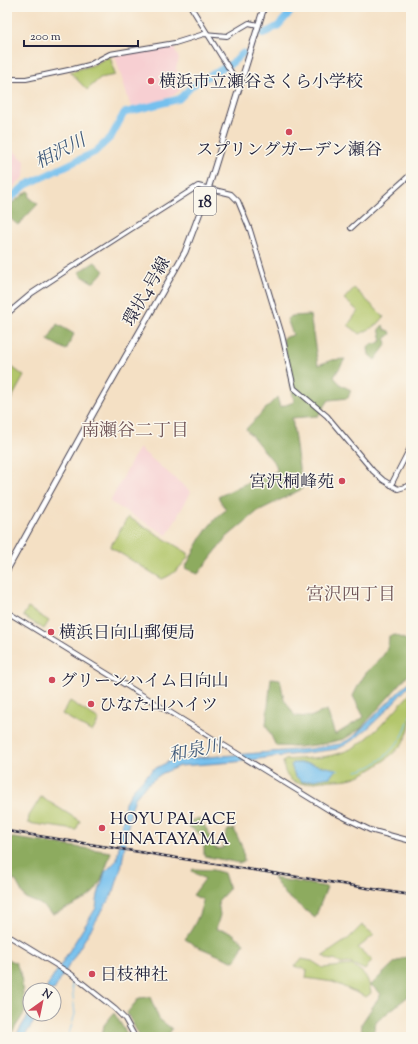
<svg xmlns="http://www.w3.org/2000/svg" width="418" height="1044" font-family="'Sorts Mill Goudy','Noto Serif JP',serif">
<rect width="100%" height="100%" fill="#fbf7ec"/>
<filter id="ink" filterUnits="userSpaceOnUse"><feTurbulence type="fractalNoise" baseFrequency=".025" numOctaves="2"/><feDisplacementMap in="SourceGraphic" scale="8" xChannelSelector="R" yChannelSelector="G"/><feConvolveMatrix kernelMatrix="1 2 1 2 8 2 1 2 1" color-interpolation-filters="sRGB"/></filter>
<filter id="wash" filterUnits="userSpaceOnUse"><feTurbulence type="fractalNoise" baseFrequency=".012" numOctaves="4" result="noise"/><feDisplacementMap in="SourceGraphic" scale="16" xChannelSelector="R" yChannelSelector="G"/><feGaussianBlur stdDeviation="0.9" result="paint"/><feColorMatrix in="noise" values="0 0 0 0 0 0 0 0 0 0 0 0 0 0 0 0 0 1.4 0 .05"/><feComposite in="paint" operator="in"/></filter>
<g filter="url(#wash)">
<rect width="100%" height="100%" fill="#f4e0c4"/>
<g fill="#f7cfd2">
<polygon points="174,46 179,59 176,68 182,86 179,91 174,95 159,101 132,107 130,105 115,56"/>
<polygon points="7,145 25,161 24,177 7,193"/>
<polygon points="138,449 140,449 191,492 167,535 110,502"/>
</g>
<g fill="#b2c66a" stroke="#6a7452">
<polygon points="110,56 115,75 100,78 87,90 70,72 93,65"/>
<polygon points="354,288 384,317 377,325 360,334 348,325 358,311 344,299"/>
<polygon points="12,367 24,376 8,405 7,373"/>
<path d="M128,517L188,553V557C182,566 173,575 162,579L110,547Z"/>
<polygon points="28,608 49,621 44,629 23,616"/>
<path d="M411,693C411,709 413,726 404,741C396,754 368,774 352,778C343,781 332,779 322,781C312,782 298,787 290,779C285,775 284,768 283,762L285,760C305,758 327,759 346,751C370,742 393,711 411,693Z"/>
<polygon points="70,701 99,720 92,732 62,714"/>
<polygon points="41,797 80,821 76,830 28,823 29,816"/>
<polygon points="362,925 374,935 358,948 372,960 365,970 350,963 341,964 335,959 330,960 323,956 348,939"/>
<path d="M302,959L312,961L323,968L352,965C366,974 368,977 371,993L366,997L333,982L306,978L307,970L294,966Z"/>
</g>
<g fill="#8dab5e" stroke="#58664c">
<polygon points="28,191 30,192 29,197 38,204 18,225 7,216 7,207"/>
<polygon points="95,262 104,271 94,282 92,282 82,276 79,272"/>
<path d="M310,315L318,365L332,360L345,359L334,377L341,385L351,390L348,398L329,400L318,416L292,418L302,489L258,511L227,537L198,574L185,568C196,548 207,522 226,510L218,497L240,486L277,471L276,465L246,429L277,397L280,407L294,402L283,338L293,335L287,319L292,316Z"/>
<polygon points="57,324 74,334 66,350 48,340"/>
<polygon points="383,325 384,329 390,331 391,334 385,339 386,345 375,360 369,355 368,348 370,345 378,343 382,340 379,329"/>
<path d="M396,635L410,642L409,651L411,654V672L360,729L344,739L323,744L298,747L276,746L266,725L271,678L280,679L284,699L295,716L310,717L327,710L335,735L364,717L353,696C357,688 361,680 366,673C378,659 389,656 389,636Z"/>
<polygon points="199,818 208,831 216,849 223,848 225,836 228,830 234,829 243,849 244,861 239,863 204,856 204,837 187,825 190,821"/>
<path d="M7,837L111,852C97,897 95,896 53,914L40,904L25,898L16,881L7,879Z"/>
<path d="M193,869L213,870L224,873L229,889L218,901L220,915L216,929L231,932L244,943L236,960L232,961L196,946L185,939C194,927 200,915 203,900L193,895L205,879L192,871Z"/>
<polygon points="273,878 327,887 315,918 286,895"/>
<polygon points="411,955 411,994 376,1022 372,1037 361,1037 362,1023 381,994 371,985 395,962"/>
<polygon points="7,959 16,963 21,975 25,1012 9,1037 7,1037"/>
<polygon points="150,997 159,1019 172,1029 167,1037 140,1037 127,1013 139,998"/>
<polygon points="114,1013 129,1037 102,1037 104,1025"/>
</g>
<g fill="#75c0ee" stroke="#4c7194">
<path d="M411,680V684C388,707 366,736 337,749L235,762L179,766L161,774L146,785L135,798L131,810L121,868L114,891L54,990H45L96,908L98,895L105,872L117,860L125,803L134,788L152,770L170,761L182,759L310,749L340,744L352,738Z"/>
<polygon points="293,763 308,763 336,769 330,777 303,782 295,776 291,765"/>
<polygon points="30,1013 39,1014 24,1037 15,1037"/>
</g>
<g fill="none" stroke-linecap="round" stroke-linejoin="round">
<g stroke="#75c0ee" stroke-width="1">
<polyline points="335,769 338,770"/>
<path d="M356,771C375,769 395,749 404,733C407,727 407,720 411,715"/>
<polyline points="68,1037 75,1014 71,978"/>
</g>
<g stroke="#75c0ee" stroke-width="7">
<polyline points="263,34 278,26 295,7"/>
<polyline points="7,201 26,185 95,152 111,137 124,113 179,99 193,85 232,63 243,53"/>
</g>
</g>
</g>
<g filter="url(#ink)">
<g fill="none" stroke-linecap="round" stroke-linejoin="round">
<defs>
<g id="minor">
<polyline points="191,7 236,80 240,84"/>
<polyline points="7,79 26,79 73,69 89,65 110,54 175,43 204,34 227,36 249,23 258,25"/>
<polyline points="351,228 411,174"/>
<polyline points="7,314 32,293 70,268 198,186 231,194 238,201 250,230 282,335 294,388 327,416 373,471 383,480 398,489 411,485"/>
<polyline points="391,485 411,446"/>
<polyline points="7,612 329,810 370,830 411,841"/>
<polyline points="7,935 71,974 115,1009 125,1019 135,1037"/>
</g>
<polyline id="major" points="7,570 94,412 185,252 205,199 264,7"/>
</defs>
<use href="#minor" stroke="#423e50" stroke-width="6"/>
<use href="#major" stroke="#423e50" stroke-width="7"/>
<use href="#minor" stroke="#fff" stroke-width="4"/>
<use href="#major" stroke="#fff" stroke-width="5"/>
<defs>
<polyline id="rail" points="7,831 411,895"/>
</defs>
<use href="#rail" stroke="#22223b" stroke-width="2.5"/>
<use href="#rail" stroke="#fbf7ec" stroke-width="1" stroke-dasharray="3" stroke-linecap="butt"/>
</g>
</g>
<g fill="#d1495b" stroke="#fbf7ec" stroke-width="1.5">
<circle cx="151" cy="81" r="4"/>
<circle cx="289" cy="132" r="4"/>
<circle cx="342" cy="481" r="4"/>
<circle cx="51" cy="632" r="4"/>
<circle cx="52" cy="680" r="4"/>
<circle cx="91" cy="704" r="4"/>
<circle cx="102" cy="828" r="4"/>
<circle cx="92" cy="974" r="4"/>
</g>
<g text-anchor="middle" stroke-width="3" stroke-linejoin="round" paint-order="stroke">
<rect fill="#fbf7ec" stroke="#636270" stroke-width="1" x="194" y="187" width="22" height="28" rx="3"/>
<g font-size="16" font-weight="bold" fill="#22223b">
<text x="205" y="207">18</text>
</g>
<g font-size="17" fill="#22223b" stroke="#fbf7ec" text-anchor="start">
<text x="159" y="87">横浜市立瀬谷さくら小学校</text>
<text x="289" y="155" text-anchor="middle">スプリングガーデン瀬谷</text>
<text x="334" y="487" text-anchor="end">宮沢桐峰苑</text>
<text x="59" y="638">横浜日向山郵便局</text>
<text x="60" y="686">グリーンハイム日向山</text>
<text x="99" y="710">ひなた山ハイツ</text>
<text x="110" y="824">HOYU PALACE<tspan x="110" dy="20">HINATAYAMA</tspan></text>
<text x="100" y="980">日枝神社</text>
</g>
<g font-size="17" fill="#22223b" stroke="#fbf7ec">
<text transform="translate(146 291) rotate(-60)" y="6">環状4号線</text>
</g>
<g font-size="18" font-style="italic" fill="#3f597a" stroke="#fbf7ec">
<text transform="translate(60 151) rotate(-27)" y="6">相沢川</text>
<text transform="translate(195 750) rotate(-11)" y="6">和泉川</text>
</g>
<g font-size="18" fill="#6e5254" stroke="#fbf7ec">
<text x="135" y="436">南瀬谷二丁目</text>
<text x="351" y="600">宮沢四丁目</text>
</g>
</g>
<rect width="418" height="1044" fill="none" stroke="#fbf7ec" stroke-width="24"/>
<g transform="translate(42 1002) rotate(33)"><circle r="19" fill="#fbf7ec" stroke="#a4a2a5"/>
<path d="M0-3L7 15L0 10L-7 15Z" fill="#d1495b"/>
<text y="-6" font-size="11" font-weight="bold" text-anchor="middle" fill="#22223b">N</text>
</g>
<path d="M24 40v6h114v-6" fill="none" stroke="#22223b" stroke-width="2"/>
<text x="30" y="40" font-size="12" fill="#22223b" stroke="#fbf7ec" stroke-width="3" paint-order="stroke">200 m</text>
</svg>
